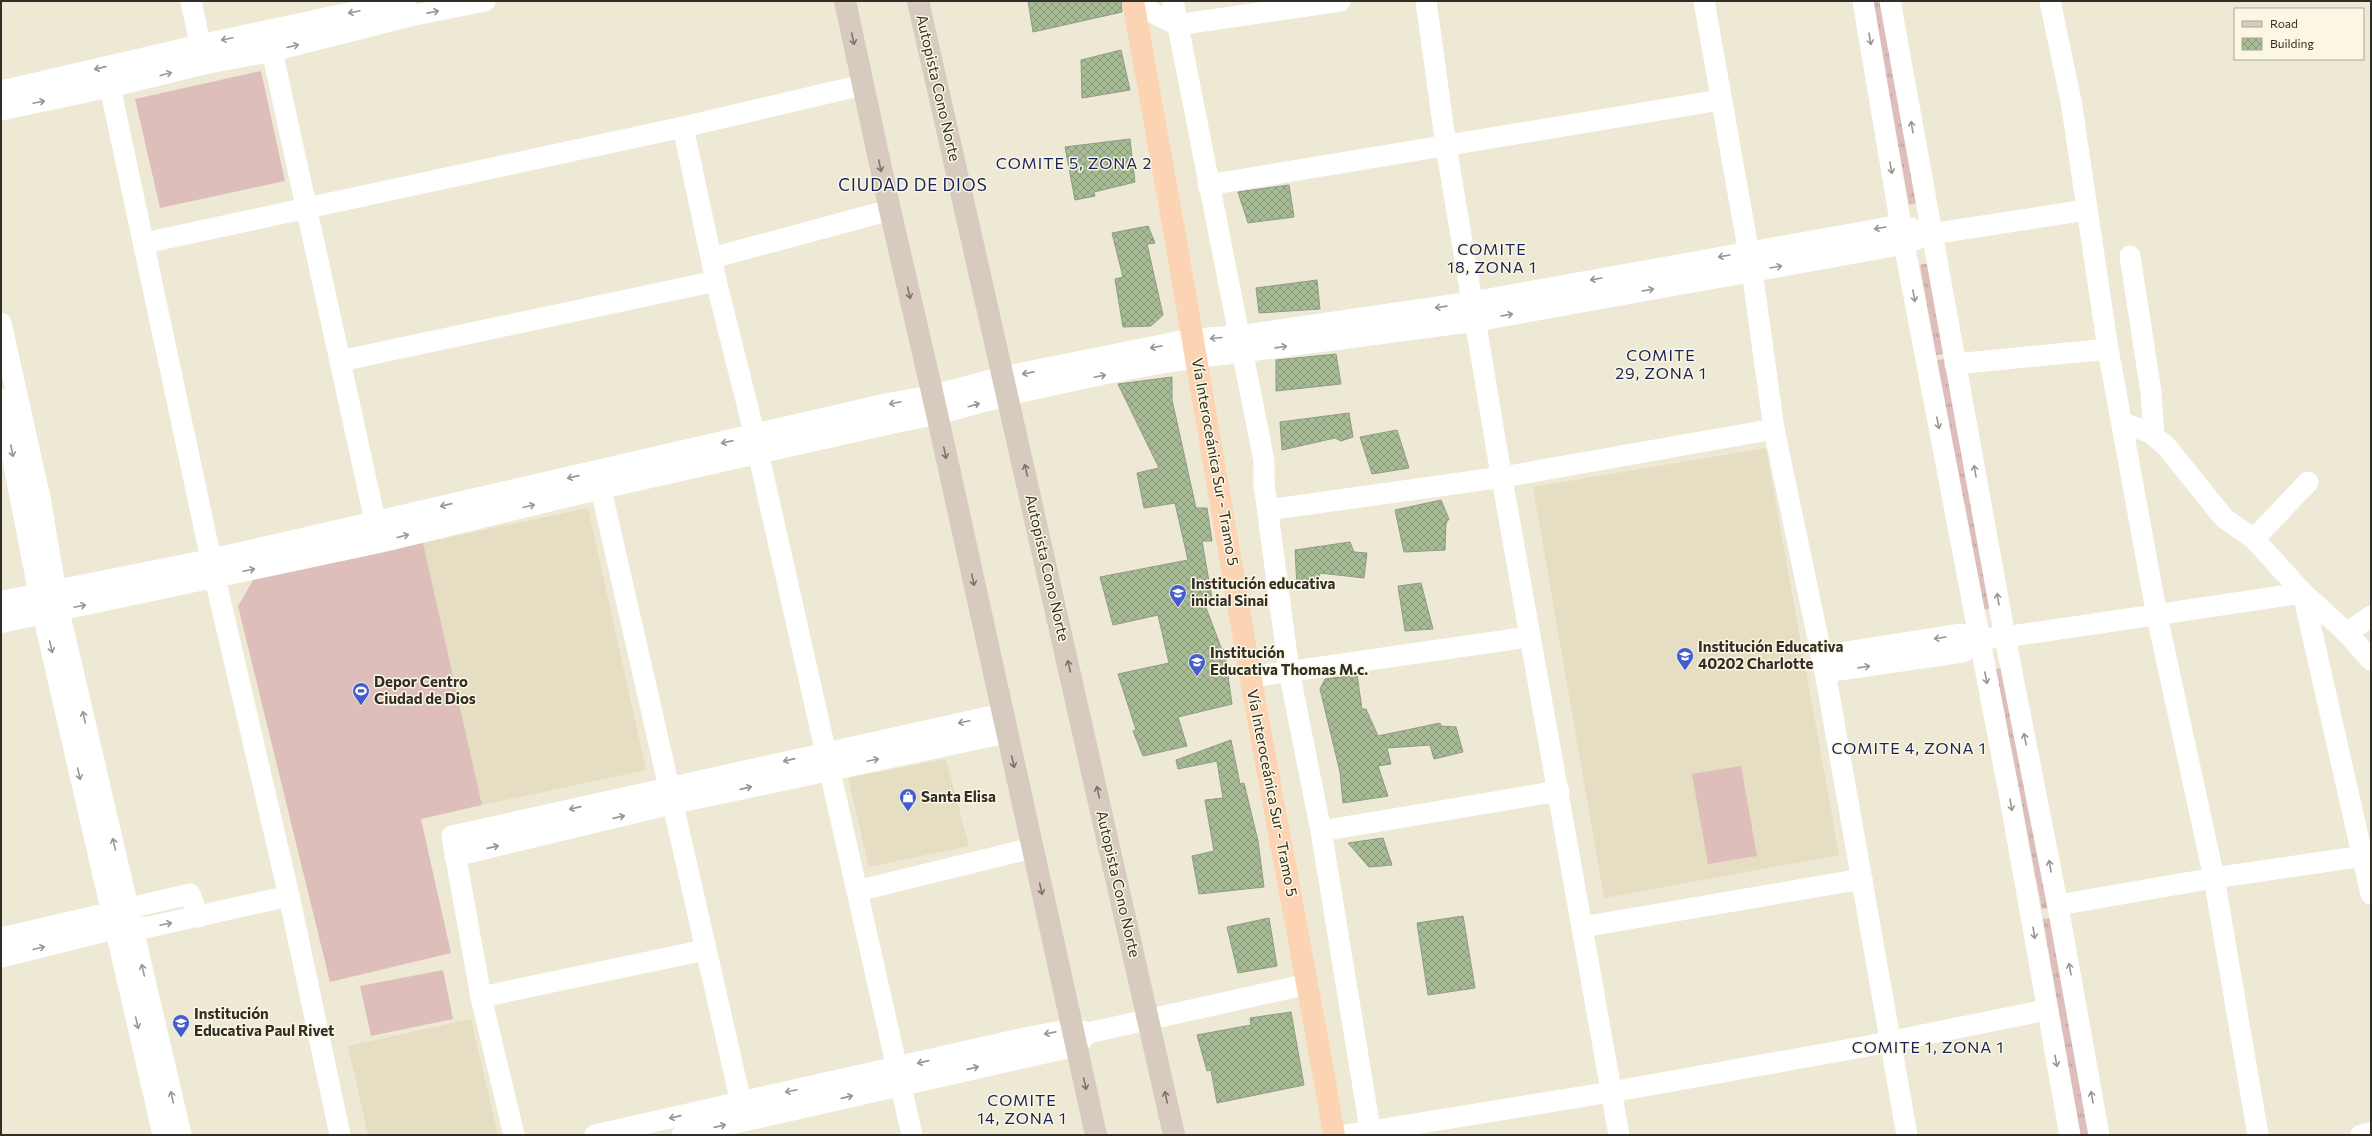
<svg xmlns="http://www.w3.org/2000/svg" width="2372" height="1136" font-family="Commissioner,sans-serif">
<defs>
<pattern id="grass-tufts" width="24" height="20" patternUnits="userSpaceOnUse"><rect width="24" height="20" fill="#debebb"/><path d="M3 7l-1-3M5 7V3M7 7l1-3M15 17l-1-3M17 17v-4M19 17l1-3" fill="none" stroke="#b49b98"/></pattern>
<pattern id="building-cross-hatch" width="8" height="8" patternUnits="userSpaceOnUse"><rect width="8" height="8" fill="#a7bb95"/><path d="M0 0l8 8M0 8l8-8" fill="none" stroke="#889879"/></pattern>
</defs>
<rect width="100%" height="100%" fill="#eee9d5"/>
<g fill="#e5dec3">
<polygon points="1766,448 1839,855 1604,898 1533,487"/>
<polygon points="588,508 646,770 482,805 423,543"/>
<polygon points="946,759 969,846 869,867 848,778"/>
<polygon points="471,1019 498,1135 368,1135 348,1046"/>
</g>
<g fill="url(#grass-tufts)">
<polygon points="1872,1 1882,1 1917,203 1909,205"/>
<polygon points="1929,263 1944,354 1936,355 1920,265"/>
<polygon points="1945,359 1991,608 1983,610 1937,360"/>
<polygon points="2002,668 2049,908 2042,909 1995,669"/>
<polygon points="2051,918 2090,1135 2080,1135 2043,919"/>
</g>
<g fill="#debebb">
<polygon points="261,71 285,181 160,208 135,99"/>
<polygon points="423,543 482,805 421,819 451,953 330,982 238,606 255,577"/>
<polygon points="1741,766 1757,856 1708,864 1692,774"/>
<polygon points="443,970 453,1019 371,1036 360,986"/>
</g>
<g fill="url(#building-cross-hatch)" stroke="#919a89">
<polygon points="1028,1 1121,1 1122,12 1033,32"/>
<polygon points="1121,50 1130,90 1082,98 1081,60"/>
<polygon points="1130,139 1135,182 1094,192 1095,196 1075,200 1065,147"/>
<polygon points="1289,185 1294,217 1248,223 1238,192"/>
<polygon points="1148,226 1155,243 1147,244 1163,315 1151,326 1123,327 1115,279 1123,277 1112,233"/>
<polygon points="1317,280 1320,309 1259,313 1256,288"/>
<polygon points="1336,354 1341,384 1276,391 1276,360"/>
<polygon points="1172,377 1172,400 1196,508 1207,508 1212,541 1202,541 1213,604 1205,605 1222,650 1224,649 1232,704 1178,717 1187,746 1143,756 1133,731 1136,730 1118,674 1169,663 1158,615 1113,625 1100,577 1188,560 1175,503 1144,508 1137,473 1159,468 1118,384"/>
<polygon points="1349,413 1353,437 1341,441 1335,438 1282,450 1280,422"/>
<polygon points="1397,430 1409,468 1372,474 1360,437"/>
<polygon points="1441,500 1449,519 1446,523 1445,550 1404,552 1395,510"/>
<polygon points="1350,542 1354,552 1367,553 1364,578 1320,573 1318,585 1297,587 1295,550"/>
<polygon points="1421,583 1433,629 1405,631 1398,586"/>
<polygon points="1357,675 1362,709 1366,709 1378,736 1440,723 1441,726 1456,727 1463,752 1434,759 1430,745 1387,748 1391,764 1378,766 1388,796 1343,803 1340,772 1320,689 1325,679"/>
<polygon points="1231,740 1240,784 1244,783 1258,841 1264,887 1199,894 1192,856 1214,851 1205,800 1223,798 1217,761 1178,769 1176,760"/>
<polygon points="1383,838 1392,865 1369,867 1348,843"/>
<polygon points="1463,916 1475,988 1428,995 1417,923"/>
<polygon points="1269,918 1277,966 1238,973 1227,927"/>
<polygon points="1291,1012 1304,1085 1217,1103 1211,1070 1207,1071 1197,1035 1251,1025 1250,1018"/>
</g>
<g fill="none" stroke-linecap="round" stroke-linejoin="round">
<g stroke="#fff" stroke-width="21">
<polyline points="191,1 203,58"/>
<polyline points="1173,1 1264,461 1264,484 1289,671 1321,831 1371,1135"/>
<polyline points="1426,1 1446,146 1497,451 1619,1135"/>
<polyline points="1704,1 1752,271 1774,429 1825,672 1907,1135"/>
<polyline points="1863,1 1904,244 2010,798 2070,1135"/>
<polyline points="1890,1 2005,637 2059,912 2099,1135"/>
<polyline points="2050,1 2071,101 2108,349 2157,616 2214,878 2258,1135"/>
<polyline points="1134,3 1177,25 1340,1"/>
<polyline points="272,51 379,539"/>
<polyline points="110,87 215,578 289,896 340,1135"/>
<polyline points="1,91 200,45 406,1"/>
<polyline points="1,110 110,87 204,64 272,51 410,16 485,1"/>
<polyline points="683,127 716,281 749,412 912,1135"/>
<polyline points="1208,185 1720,100"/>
<polyline points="145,243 683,127 863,85"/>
<polyline points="2130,256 2151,392 2154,436"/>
<polyline points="712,258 890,210"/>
<polyline points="1,323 40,498 59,611 181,1135"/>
<polyline points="1194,339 1239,336 1472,302 1901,225 1913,229"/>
<polyline points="1242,352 1476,321 1888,247 1904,244 1931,234 2086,210"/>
<polyline points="340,361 716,281"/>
<polyline points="1955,364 2108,349"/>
<polyline points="1,399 43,614 163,1135"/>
<polyline points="2122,423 2149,432 2166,446 2224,518 2254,539 2303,593 2347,633 2371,660"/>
<polyline points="597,472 745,1120"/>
<polyline points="1268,510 1503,477 1774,429"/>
<polyline points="2254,539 2308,482"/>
<polyline points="2347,633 2371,616"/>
<polyline points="1821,656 1960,634 1978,639 2005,637 2303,593 2371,894"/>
<polyline points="1825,672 1963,652 1978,639"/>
<polyline points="1251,677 1529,637"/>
<polyline points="1321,831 1559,791"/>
<polyline points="455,856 671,804 1006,733"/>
<polyline points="857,891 1032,848"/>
<polyline points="2058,905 2214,878 2371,855"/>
<polyline points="1582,927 1862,879"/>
<polyline points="1,938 190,894 198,917"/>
<polyline points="1,957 114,929 149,927 289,896"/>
<polyline points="481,997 705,950"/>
<polyline points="514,1135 481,997 452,836 1002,714"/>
<polyline points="595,1135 1029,1037 1073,1029 1088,1033 1308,984"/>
<polyline points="682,1135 1076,1046 1088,1033"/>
<polyline points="1346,1135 1611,1092 1868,1046 2046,1010"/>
<polyline points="2361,1135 2371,1133"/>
</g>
<g stroke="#fff" stroke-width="22">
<polyline points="1,602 211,560 888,404 933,396 1005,377 1194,339"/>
<path d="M1,622L379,542L601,488L904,420C940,415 974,403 1010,394C1086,377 1164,359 1242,352"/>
</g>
<g stroke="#d7cabf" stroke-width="22">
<polyline points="845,1 890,210 933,396 1096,1135"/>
<polyline points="918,1 1174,1135"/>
</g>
<path stroke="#fcd4b4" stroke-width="22" d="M1133,1C1174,225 1212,449 1250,674C1277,828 1308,981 1334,1135"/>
</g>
<defs><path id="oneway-shaft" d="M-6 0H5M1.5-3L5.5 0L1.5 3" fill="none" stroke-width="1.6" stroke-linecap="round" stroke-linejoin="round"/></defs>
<g stroke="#989692">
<use href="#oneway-shaft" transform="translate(354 12) rotate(168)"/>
<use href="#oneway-shaft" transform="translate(433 12) rotate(-11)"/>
<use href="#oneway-shaft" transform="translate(227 39) rotate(168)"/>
<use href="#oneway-shaft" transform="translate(1870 39) rotate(80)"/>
<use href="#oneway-shaft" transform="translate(293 46) rotate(-14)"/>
<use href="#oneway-shaft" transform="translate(100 68) rotate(167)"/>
<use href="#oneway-shaft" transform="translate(166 74) rotate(-14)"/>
<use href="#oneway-shaft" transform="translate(39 102) rotate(-12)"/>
<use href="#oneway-shaft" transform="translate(1912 127) rotate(-100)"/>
<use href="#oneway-shaft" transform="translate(1891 168) rotate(80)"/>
<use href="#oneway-shaft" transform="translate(1880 228) rotate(170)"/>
<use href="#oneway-shaft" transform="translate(1724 256) rotate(170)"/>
<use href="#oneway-shaft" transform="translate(1776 267) rotate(-10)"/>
<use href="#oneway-shaft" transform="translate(1596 279) rotate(170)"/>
<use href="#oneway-shaft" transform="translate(1648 290) rotate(-10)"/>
<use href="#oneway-shaft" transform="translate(1914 296) rotate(79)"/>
<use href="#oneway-shaft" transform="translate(1441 307) rotate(172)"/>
<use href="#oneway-shaft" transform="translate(1507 315) rotate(-10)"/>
<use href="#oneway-shaft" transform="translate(1216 338) rotate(175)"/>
<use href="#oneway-shaft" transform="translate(1156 347) rotate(169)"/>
<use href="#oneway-shaft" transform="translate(1281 347) rotate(-8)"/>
<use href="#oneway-shaft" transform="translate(1028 373) rotate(169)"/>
<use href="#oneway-shaft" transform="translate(1100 376) rotate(-12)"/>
<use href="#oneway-shaft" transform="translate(895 403) rotate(168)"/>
<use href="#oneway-shaft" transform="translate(974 405) rotate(-16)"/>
<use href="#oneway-shaft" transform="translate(1938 423) rotate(79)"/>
<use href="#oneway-shaft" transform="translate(727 442) rotate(167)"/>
<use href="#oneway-shaft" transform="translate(12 451) rotate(79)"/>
<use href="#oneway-shaft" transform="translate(1975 471) rotate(-100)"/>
<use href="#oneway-shaft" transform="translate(573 477) rotate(167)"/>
<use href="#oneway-shaft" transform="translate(446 505) rotate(167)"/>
<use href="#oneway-shaft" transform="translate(529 506) rotate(-14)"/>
<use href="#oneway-shaft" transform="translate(403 536) rotate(-14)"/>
<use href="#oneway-shaft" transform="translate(249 570) rotate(-12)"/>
<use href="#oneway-shaft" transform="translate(1998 599) rotate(-100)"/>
<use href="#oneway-shaft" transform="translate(80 606) rotate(-12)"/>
<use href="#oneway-shaft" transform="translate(1940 638) rotate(171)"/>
<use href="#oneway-shaft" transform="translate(51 647) rotate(77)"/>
<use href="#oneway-shaft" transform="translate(1864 667) rotate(-8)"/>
<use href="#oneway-shaft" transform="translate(1986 678) rotate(79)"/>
<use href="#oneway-shaft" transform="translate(84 717) rotate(-103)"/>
<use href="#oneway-shaft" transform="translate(964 722) rotate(168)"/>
<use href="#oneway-shaft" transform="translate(2025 739) rotate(-101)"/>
<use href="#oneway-shaft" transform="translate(789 760) rotate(167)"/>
<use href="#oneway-shaft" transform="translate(873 760) rotate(-12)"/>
<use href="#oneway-shaft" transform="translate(79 774) rotate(77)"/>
<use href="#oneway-shaft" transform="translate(746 788) rotate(-13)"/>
<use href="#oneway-shaft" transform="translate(2011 805) rotate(80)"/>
<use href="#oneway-shaft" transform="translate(575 808) rotate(167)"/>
<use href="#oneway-shaft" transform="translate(619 817) rotate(-13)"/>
<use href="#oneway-shaft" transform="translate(114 844) rotate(-103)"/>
<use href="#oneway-shaft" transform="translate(493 847) rotate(-13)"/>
<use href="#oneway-shaft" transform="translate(2050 866) rotate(-101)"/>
<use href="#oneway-shaft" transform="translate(166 924) rotate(-12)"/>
<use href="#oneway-shaft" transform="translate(2034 933) rotate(81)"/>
<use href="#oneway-shaft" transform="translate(39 948) rotate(-14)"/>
<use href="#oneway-shaft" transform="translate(2070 969) rotate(-100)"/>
<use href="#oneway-shaft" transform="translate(143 970) rotate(-103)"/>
<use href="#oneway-shaft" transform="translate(137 1023) rotate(77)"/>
<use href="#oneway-shaft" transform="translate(1050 1033) rotate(169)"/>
<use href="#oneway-shaft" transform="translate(2056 1061) rotate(79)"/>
<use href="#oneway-shaft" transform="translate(923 1062) rotate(167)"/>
<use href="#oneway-shaft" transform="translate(973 1068) rotate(-13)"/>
<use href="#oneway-shaft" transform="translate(791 1091) rotate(168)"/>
<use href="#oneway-shaft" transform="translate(172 1097) rotate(-103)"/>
<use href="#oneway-shaft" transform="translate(847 1097) rotate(-13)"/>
<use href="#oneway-shaft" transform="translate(2092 1097) rotate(-100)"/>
<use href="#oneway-shaft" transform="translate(675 1117) rotate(167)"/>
<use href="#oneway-shaft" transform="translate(720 1126) rotate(-13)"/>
</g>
<g stroke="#7b746b">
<use href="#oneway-shaft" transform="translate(853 39) rotate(78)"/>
<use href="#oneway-shaft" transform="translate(880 166) rotate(78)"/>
<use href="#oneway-shaft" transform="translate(909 293) rotate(77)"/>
<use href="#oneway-shaft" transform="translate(945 453) rotate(78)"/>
<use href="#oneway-shaft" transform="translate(1026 470) rotate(-103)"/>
<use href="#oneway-shaft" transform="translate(973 580) rotate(78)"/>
<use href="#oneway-shaft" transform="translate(1069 666) rotate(-103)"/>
<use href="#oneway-shaft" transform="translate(1013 762) rotate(77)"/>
<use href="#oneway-shaft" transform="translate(1098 792) rotate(-103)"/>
<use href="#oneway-shaft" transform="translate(1041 889) rotate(77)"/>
<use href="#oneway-shaft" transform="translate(1085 1084) rotate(77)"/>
<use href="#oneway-shaft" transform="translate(1166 1097) rotate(-102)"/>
</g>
<defs>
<symbol id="school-pin" viewBox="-11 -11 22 30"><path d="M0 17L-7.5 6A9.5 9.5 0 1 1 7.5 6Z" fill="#435cd0" stroke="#fcf7e2"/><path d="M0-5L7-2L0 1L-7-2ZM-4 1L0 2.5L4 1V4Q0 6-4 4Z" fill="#fff"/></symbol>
<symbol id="stadium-pin" viewBox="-11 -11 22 30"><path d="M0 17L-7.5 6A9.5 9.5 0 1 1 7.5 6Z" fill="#435cd0" stroke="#fcf7e2"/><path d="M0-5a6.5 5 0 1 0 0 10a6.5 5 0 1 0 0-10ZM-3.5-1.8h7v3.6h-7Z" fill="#fff"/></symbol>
<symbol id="shop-pin" viewBox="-11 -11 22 30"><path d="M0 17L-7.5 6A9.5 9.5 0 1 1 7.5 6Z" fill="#435cd0" stroke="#fcf7e2"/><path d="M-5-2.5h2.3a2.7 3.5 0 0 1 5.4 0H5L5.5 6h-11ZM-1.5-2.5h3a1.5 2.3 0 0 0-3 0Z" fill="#fff"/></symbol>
</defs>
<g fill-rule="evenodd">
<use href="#school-pin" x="1168" y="583" width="20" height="27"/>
<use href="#school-pin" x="1675" y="646" width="20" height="27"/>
<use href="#school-pin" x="1187" y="652" width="20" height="27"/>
<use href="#stadium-pin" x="351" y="681" width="20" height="27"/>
<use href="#shop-pin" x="898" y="787" width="20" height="27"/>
<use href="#school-pin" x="171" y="1013" width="20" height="27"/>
</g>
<g text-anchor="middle" stroke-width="3" stroke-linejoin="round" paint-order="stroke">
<g font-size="15" fill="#302e26" stroke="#fcf7e2">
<text transform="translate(938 88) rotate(77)" y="5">Autopista Cono Norte</text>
<text transform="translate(1215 462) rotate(80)" y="5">Vía Interoceánica Sur - Tramo 5</text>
<text transform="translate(1047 568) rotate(77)" y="5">Autopista Cono Norte</text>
<text transform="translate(1272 793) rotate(79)" y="5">Vía Interoceánica Sur - Tramo 5</text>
<text transform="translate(1118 884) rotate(77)" y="5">Autopista Cono Norte</text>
</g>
<g font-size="15" font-weight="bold" fill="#302e26" stroke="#fcf7e2" text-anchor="start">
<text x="1191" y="589">Institución educativa<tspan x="1191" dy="17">inicial Sinai</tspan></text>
<text x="1698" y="652">Institución Educativa<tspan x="1698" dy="17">40202 Charlotte</tspan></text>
<text x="1210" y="658">Institución<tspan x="1210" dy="17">Educativa Thomas M.c.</tspan></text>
<text x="374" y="687">Depor Centro<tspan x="374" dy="17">Ciudad de Dios</tspan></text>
<text x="921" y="802">Santa Elisa</text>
<text x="194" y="1019">Institución<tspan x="194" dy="17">Educativa Paul Rivet</tspan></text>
</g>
<g font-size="16" letter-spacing="1" fill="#17235a" stroke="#fcf7e2">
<text x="1074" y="169">COMITE 5, ZONA 2</text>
<text x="1492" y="255">COMITE<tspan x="1492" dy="18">18, ZONA 1</tspan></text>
<text x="1661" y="361">COMITE<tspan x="1661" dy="18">29, ZONA 1</tspan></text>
<text x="1909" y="754">COMITE 4, ZONA 1</text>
<text x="1928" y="1053">COMITE 1, ZONA 1</text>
<text x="1022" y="1106">COMITE<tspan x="1022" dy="18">14, ZONA 1</tspan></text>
</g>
<g font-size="17" letter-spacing="1" fill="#17235a" stroke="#fcf7e2">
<text x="913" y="191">CIUDAD DE DIOS</text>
</g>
</g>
<rect width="2372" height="1136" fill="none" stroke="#302e26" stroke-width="4"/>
<rect x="2234" y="8" width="130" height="52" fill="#fcf7e2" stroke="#aaa797"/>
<rect x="2242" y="21" width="20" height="6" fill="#d7cabf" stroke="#aaa797"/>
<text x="2270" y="28" font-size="12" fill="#302e26">Road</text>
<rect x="2242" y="38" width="20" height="12" fill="url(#building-cross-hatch)" stroke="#aaa797"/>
<text x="2270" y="48" font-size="12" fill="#302e26">Building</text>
</svg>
